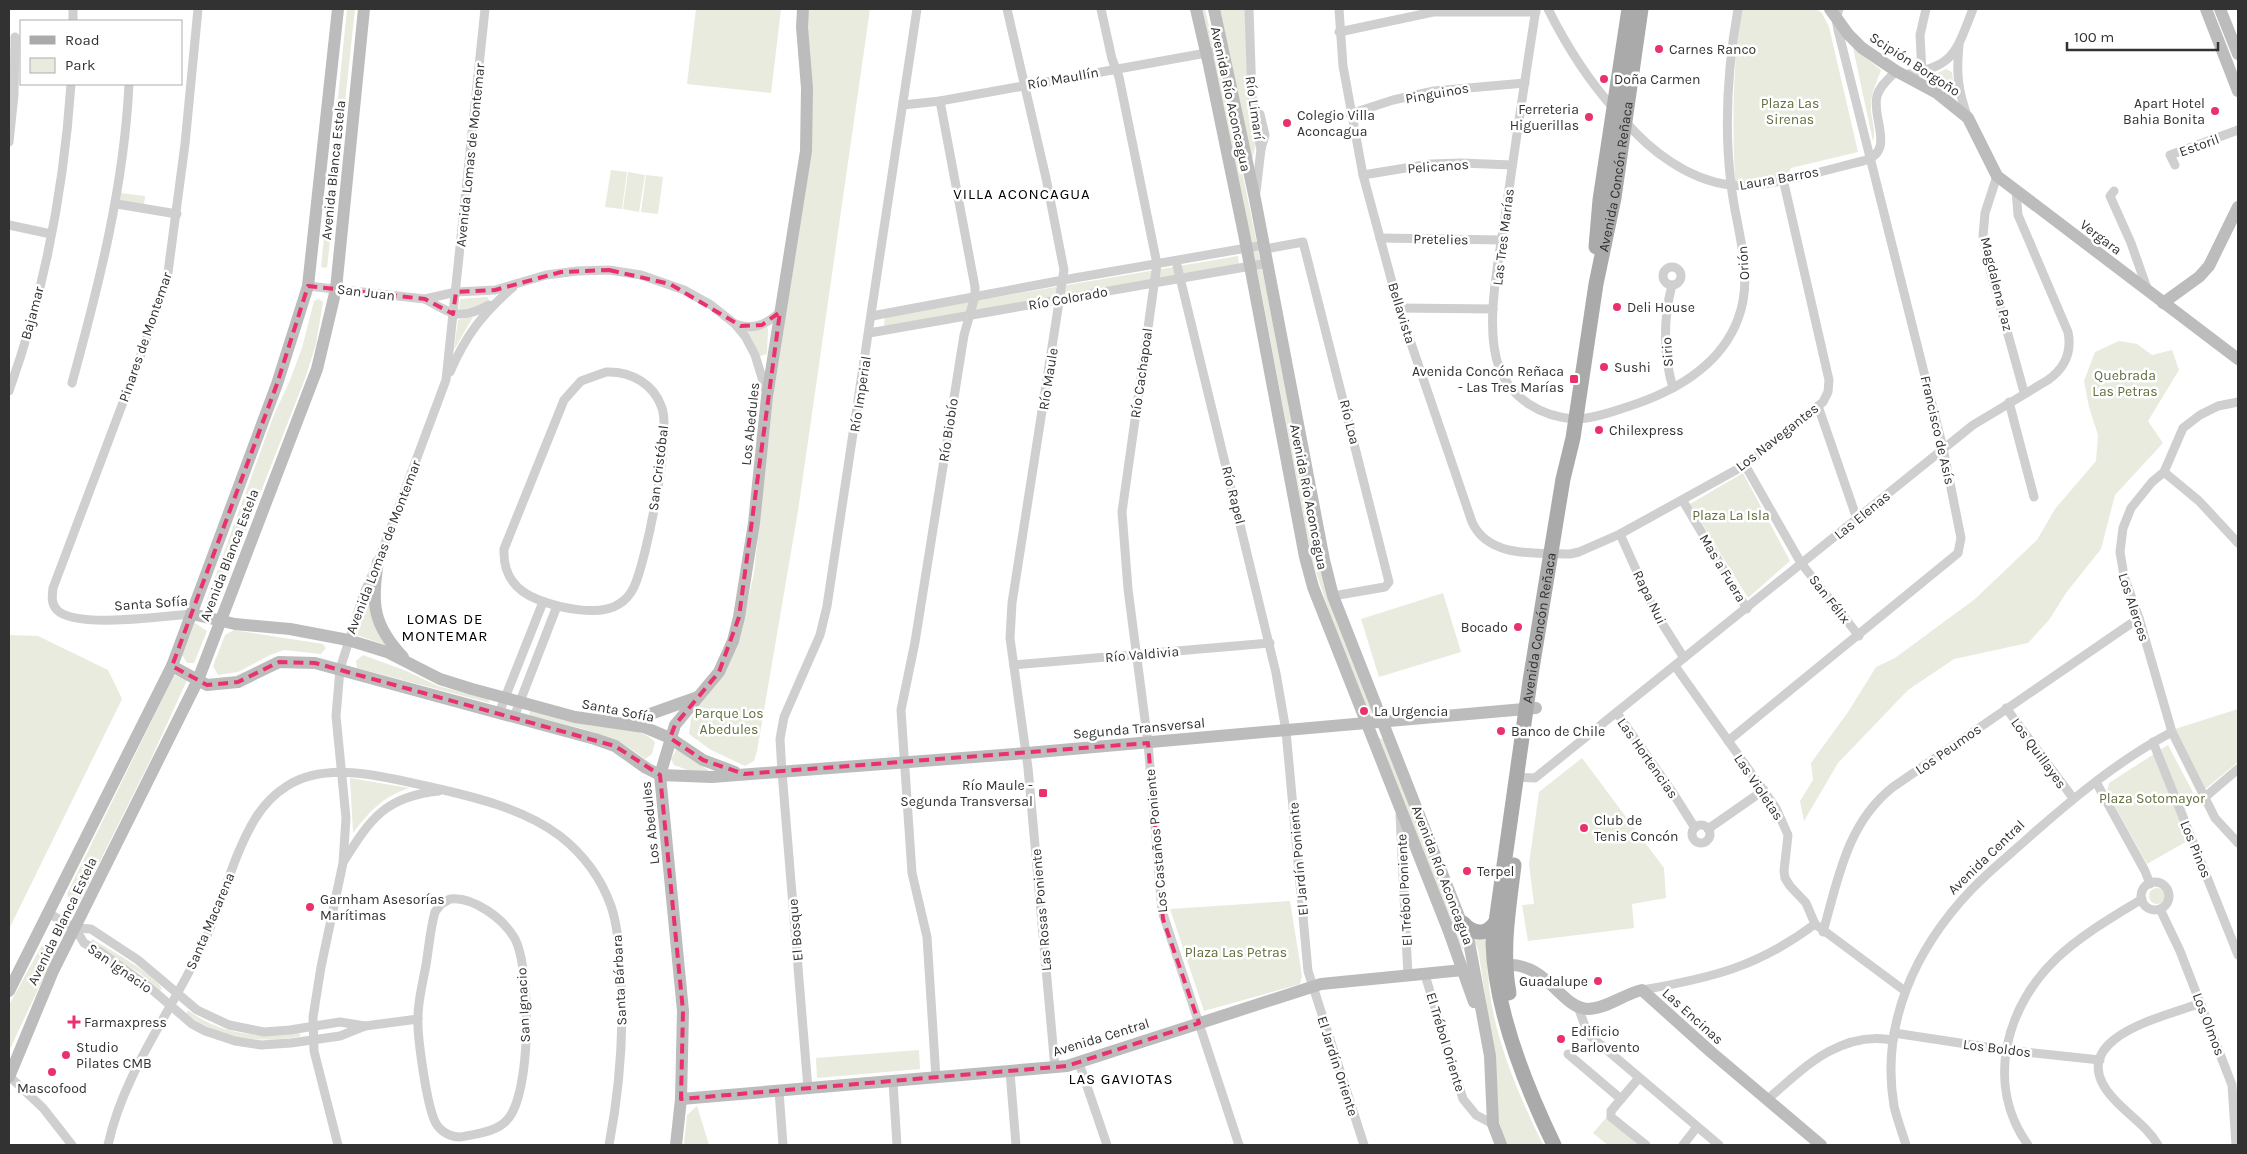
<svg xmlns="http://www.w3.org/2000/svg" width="2247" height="1154" font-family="Karla,sans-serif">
<rect width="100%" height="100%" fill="#fff"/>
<g fill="#e8ebdd">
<polygon points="347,9 355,9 327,268 321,267"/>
<polygon points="696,9 781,9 771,93 687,84"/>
<polygon points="808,9 870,9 798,511 757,751 754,761 745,766 711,750 689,734 691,719 744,618 754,573 773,398 811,152 812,88 807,27"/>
<path d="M1201,9H1205C1250,192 1283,378 1318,563L1330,601L1376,713H1368L1332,620L1312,560L1256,264Z"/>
<polygon points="1220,9 1246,9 1257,142 1251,162"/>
<path d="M1741,9H1816L1822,13L1829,27L1858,152L1791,168L1788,174L1783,176L1735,182C1732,124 1733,66 1741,9Z"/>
<path d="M1853,48L1881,70C1877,82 1871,92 1871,105C1870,117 1877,131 1873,141Z"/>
<polygon points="1946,69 1952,72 1954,90 1949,95 1929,82 1932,76"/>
<polygon points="611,170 627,172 622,209 605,207"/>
<polygon points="628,172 645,175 639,212 623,209"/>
<polygon points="646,175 663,177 658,214 641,212"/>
<polygon points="121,193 145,196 144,205 120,200"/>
<polygon points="1238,256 1239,265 884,326 885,316"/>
<polygon points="487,297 489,300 479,306 459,310 460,299"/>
<polygon points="319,299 323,302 316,344 306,376 216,607 212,608 206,602 273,417 290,380 302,348 314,301"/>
<polygon points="473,317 454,350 458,320"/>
<polygon points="766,326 768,329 767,354 760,356 747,330"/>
<polygon points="2119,341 2137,344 2152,355 2172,350 2179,370 2148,421 2163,443 2115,495 2101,549 2066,593 2049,620 2028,643 1954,659 1908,690 1838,763 1804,821 1800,801 1813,780 1811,763 1848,712 1876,667 1895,658 1975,599 2037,540 2055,509 2096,461 2098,435 2089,407 2084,381 2095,352"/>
<polygon points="1743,473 1790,561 1748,598 1690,504"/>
<polygon points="1443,593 1461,652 1379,677 1361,619"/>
<polygon points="370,595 391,647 357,635"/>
<polygon points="195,623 207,631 194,663 187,663 182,655"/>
<polygon points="234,630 323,644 326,648 321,654 284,650 270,655 238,672 218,675 213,666 225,635"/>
<polygon points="9,635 38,636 108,670 122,699 9,929"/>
<polygon points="363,655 404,670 438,686 488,699 490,703 357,668 356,661"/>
<polygon points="174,675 187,680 150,761 80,901 71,902 67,894"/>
<polygon points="2238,709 2238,762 2204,790 2175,729"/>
<path d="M530,710C547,714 565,721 582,724C606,729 638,724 655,742L652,754L645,759C612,732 569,726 529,715Z"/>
<polygon points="1379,738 1384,739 1465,947 1463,949 1458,945"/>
<polygon points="2168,745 2198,802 2185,809 2190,822 2183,827 2189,840 2147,864 2107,792 2109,783"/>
<polygon points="677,749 708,770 709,773 693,772 674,765 671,759"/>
<polygon points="1582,758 1664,868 1666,898 1632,904 1634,928 1528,941 1522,905 1534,904 1529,864 1539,792"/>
<path d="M350,778L409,788C381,798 371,810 353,833Z"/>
<circle cx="2157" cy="896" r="8"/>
<polygon points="1290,901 1302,976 1300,984 1204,1011 1170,909"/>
<path d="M1473,938H1488C1482,1011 1512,1081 1543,1145H1506L1497,1115L1493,1046L1478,949Z"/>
<path d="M92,939C107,948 156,975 162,989L160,990L141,974L90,942Z"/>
<polygon points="50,944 56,951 9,1051 9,1005 42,945"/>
<path d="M187,1011H189C223,1036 259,1037 299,1033L301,1035L299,1037C258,1043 220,1040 187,1014Z"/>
<polygon points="919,1050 920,1069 817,1078 816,1058"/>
<polygon points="697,1106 709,1145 684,1145 687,1115"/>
<polygon points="1607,1117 1641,1145 1608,1145 1593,1133"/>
</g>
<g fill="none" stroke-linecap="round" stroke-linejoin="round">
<g stroke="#cfcfcf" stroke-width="9">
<polyline points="73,9 73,21"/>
<polyline points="1007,9 1046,178 1064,270 1012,603 1010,638 1028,768 1055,1068"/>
<polyline points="1101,9 1112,59 1119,77 1157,264 1122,512 1128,589 1148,743 1162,911 1239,1145"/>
<polyline points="1249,9 1252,97 1261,149"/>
<path d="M1339,9L1343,66L1363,175L1399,308L1472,522C1488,558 1536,553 1570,554L1579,552L1620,534L1745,465L1823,402L1828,392L1829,380L1783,179"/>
<path d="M1536,9C1525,78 1515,147 1505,217C1499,259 1484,327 1499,367C1511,399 1542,417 1575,419C1592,419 1612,412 1627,407C1674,392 1720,367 1738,319C1755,274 1736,230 1731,184C1724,127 1728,65 1738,9"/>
<path d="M1548,9C1566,45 1588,80 1615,110"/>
<polyline points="1339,32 1433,12 1536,12"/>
<path d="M1959,45C1956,74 1958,91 1968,118"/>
<polyline points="1922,72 1920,35 1926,9"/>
<path d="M1904,75C1955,66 1955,54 1973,9"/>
<polyline points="903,105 940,101 1223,50"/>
<polyline points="1350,114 1393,100 1434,91 1525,83"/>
<path d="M1624,120C1650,151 1689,180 1730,185C1762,190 1829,169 1863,161C1897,152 1871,118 1877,96C1880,85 1889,79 1896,71"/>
<polyline points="9,142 14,95 15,37"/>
<polyline points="2175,165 2170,155 2238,130"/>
<polyline points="1363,175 1430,164 1461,163 1512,165"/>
<polyline points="1997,176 1985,213 1983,236 1990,270 2024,392"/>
<polyline points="2114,191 2110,196 2131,243 2148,291"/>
<polyline points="1256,192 1261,149 1265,135 1260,114"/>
<polyline points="117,204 177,214"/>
<polyline points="9,225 51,234"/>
<polyline points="1380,238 1502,240"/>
<polyline points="1265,249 1303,242 1389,582 1385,587 1333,596"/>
<polyline points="1176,261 1276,673 1286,731 1308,971 1364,1145"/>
<circle cx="1672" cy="276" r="9"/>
<path d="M1672,285C1663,320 1663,354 1673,388"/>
<polyline points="308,286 425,299 456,292 495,290 546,275 577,271 609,270 641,275 684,290 711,305 735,324 745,336 755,355 766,391"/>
<path d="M425,299C452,314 460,321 489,305"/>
<polyline points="1399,308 1493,309"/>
<polyline points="872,316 1063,280 1264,245"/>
<path d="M735,324C753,331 767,324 780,312"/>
<polyline points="869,333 1268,263"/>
<path d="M450,372C466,335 483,313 513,287"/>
<path d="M606,372C631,371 654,384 662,408C671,437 647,558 634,587C631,593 626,600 619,604C600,617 560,608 539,600C515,591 503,575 504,549L564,400L581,381Z"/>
<path d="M72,383C99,284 124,187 129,84"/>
<path d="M9,391C44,293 64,188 71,84"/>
<polyline points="2009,402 2034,497"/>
<polyline points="2238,402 2218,406 2200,415 2183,428 2164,472 2152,482 2131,508 2123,528 2120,552 2124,576 2139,618 2172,732 2215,818 2238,843"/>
<polyline points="1818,406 1857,519"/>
<polyline points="1745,465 1801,563 1859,636"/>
<polyline points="2164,472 2199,501 2238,543"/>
<polyline points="1683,501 1747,609"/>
<polyline points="1620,534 1655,612 1684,658"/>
<path d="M192,614C165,616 75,629 57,610C51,604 52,596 53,588L139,360L167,280L185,144L198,9"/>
<polyline points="1014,665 1270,643"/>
<polyline points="1675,666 1776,808 1788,835 1784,871 1785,878 1790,886 1806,903 1815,924 1905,991"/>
<polyline points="2006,708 2073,798"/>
<polyline points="499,713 543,602"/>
<polyline points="1617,713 1673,793 1695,828"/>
<polyline points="514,717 557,606"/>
<polyline points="1728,741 1952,558 1958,553 1961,538 1943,448 1838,30 1836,19 1839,9"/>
<polyline points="2153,742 2238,955"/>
<path d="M1517,777L1535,778L1973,425L2048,380C2065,368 2072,352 2068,332L2018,215L2016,191"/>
<polyline points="2096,782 2145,871 2150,884"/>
<polyline points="2204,798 2238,769"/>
<polyline points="1400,815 1408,976"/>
<circle cx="1701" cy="834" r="9"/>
<polyline points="1708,829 1764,790"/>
<path d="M344,861C370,819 386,796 439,791"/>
<circle cx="2155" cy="896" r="14"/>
<path d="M450,899C473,896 504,919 515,939C531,970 532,1094 507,1120C497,1131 481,1133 466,1136C455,1139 443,1134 437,1125C427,1111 417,1035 418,1017C418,1000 423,982 426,965C429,947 430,930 435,912L441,904Z"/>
<polyline points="2160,909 2180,951 2232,1085 2236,1145"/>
<polyline points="48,913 75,928 91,929 138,960 197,1010 229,1025 264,1032 290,1030 340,1022 365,1026"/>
<polyline points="75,928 84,943 102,953 149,987 192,1024 205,1031 235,1041 261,1045 291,1043 340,1036 365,1026 418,1019"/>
<path d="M1823,932C1838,879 1847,823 1893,787L2139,618"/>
<polyline points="1425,975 1463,1099 1476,1115 1493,1124"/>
<path d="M1642,990C1711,978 1758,967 1815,924"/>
<polyline points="1578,1007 1588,1034 1719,1145"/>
<polyline points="1894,1033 2006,1050 2100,1060"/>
<polyline points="1568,1054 1621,1099 1611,1111 1611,1117 1646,1145"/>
<polyline points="1079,1063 1107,1145"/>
<polyline points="1010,1072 1016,1145"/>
<polyline points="9,1076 43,1108 72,1145"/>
<polyline points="936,1078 927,937 912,873 901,710 915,642 964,335 975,296 975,287 940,101"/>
<polyline points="893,1082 897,1145"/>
<polyline points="808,1089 782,772 780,739 784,717 820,635 827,606 917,9"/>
<polyline points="779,1091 783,1145"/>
<polyline points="1621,1099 1638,1079"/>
<path d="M1767,1100C1803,1068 1841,1030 1893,1040"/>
<path d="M108,1145C124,1071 173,1010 204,942C223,902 232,857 255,819C263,806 274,794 287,786C326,761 383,776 426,786C471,796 523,808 560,836C583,854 601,878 611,906C618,927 619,949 621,972C624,1030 620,1088 609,1145"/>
<polyline points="338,1145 314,1051 313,1017 321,967 343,863 346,818 336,716 340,669 364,593 378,562 446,380 485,9"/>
<polyline points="1683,1145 1697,1127"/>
<path d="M1906,1145C1902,1132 1897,1119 1894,1106C1880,1023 1916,948 1971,890C1988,872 2008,856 2027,839C2072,799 2119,760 2172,732"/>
<path d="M2028,1145C1985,1085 2005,1007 2057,958C2081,935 2113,917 2142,899"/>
<path d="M2158,1145C2147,1126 2128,1115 2113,1098C2060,1039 2163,1017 2201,1003"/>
</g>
<g stroke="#bcbcbc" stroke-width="12">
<polyline points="1196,9 1209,65 1244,234 1305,557 1313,587 1448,929 1474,1002"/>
<polyline points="1214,9 1255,199 1324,560 1333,596 1469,942 1490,1056 1493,1124 1501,1145"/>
<polyline points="1830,9 1848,34 1862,48 1896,71 1937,93 1968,118 1997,176 2238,359"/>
<polyline points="2206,9 2238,91"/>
<polyline points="2220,9 2238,54"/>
<polyline points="2163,303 2199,277 2209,266 2238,207"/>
<path d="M378,562C371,604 373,625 403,657"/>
<polyline points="192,614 235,624 290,629 348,640 387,652 440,679 472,689 575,717 644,727 670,738 703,760 735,772"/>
<polyline points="172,666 207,685 238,682 279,662 315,663 595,739 615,746 646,768 660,775 712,777 1027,753 1536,708"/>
<polyline points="625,723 698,697"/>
<path d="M1505,965C1548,962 1560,1008 1588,1009C1606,1009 1624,994 1642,990L1711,1052L1821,1145"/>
<polyline points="9,991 172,666 277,384 308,286 338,9"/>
<polyline points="9,1077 53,971 198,680 317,369 336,289 364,9"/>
<polyline points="681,1099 1067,1066 1321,984 1463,970"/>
<polyline points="676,1145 681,1099 683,1011 660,775 675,725 719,672 733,641 739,617 754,523 767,397 806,151 807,88 802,27 803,9"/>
</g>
<g stroke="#aaa" stroke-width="15">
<polyline points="1596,247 1600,200 1629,9"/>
<path d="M1463,923C1473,934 1486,936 1495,923"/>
<path d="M1509,993C1501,950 1509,908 1514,865"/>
<path id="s1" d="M1554,1145C1525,1085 1495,1010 1493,943L1530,681L1563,479L1573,438L1596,284L1614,198L1641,9"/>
</g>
</g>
<path fill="none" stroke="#eb316b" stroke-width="4" stroke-dasharray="10 6" stroke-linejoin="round" d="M609,270L670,284L741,326L762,325L780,312L739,617L719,672L675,725L670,738L703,760L744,774L1148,743L1163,919L1199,1023L1067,1066L681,1099L683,1011L660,775L615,746L315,663L279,662L238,682L207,685L172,666L277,384L308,286L425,299L453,314L456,292L495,290L561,272Z"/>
<g fill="#eb316b" stroke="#fff" stroke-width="2">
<circle cx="1659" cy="49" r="5"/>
<circle cx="1604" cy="79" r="5"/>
<circle cx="2215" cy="111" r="5"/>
<circle cx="1589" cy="117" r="5"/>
<circle cx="1287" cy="123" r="5"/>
<circle cx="1617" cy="307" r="5"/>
<circle cx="1604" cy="367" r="5"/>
<rect x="1569" y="374" width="10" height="10" rx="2.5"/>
<circle cx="1599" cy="430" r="5"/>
<circle cx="1518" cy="627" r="5"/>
<circle cx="1364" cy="711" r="5"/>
<circle cx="1501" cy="731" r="5"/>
<rect x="1038" y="788" width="10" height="10" rx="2.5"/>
<circle cx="1584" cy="828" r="5"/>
<circle cx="1467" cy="871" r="5"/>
<circle cx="310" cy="907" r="5"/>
<circle cx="1598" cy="981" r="5"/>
<path d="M71.5 1014.5h5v5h5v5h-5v5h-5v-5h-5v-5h5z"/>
<circle cx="1561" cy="1039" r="5"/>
<circle cx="66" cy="1055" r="5"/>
<circle cx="52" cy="1072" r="5"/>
</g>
<g text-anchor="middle" stroke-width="5" stroke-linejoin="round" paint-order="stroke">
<g font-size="14" fill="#323232" stroke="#fff" text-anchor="start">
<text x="1669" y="54">Carnes Ranco</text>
<text x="1614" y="84">Doña Carmen</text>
<text x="2205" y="108" text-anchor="end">Apart Hotel<tspan x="2205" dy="16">Bahia Bonita</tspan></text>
<text x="1579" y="114" text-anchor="end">Ferreteria<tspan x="1579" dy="16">Higuerillas</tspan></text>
<text x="1297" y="120">Colegio Villa<tspan x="1297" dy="16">Aconcagua</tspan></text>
<text x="1627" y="312">Deli House</text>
<text x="1614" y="372">Sushi</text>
<text x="1564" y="376" text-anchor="end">Avenida Concón Reñaca<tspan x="1564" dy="16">- Las Tres Marías</tspan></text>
<text x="1609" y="435">Chilexpress</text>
<text x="1508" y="632" text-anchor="end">Bocado</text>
<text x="1374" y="716">La Urgencia</text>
<text x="1511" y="736">Banco de Chile</text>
<text x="1033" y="790" text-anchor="end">Río Maule -<tspan x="1033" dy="16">Segunda Transversal</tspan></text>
<text x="1594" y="825">Club de<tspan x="1594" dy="16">Tenis Concón</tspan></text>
<text x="1477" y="876">Terpel</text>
<text x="320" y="904">Garnham Asesorías<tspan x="320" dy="16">Marítimas</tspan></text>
<text x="1588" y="986" text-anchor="end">Guadalupe</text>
<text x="84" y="1027">Farmaxpress</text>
<text x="1571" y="1036">Edificio<tspan x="1571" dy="16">Barlovento</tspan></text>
<text x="76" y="1052">Studio<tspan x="76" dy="16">Pilates CMB</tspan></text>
<text x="52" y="1093" text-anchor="middle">Mascofood</text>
</g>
<g font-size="14" fill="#323232" stroke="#fff">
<text transform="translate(1915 64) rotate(33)" y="5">Scipión Borgoño</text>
<text transform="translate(1063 78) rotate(-10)" y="5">Río Maullín</text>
<text transform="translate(1437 93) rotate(-10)" y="5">Pinguinos</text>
<text transform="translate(1231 99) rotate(78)" y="5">Avenida Río Aconcagua</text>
<text transform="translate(1255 108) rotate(82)" y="5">Río Limarí</text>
<text transform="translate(2199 145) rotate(-20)" y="5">Estoril</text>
<text transform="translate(470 155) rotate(-84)" y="5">Avenida Lomas de Montemar</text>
<text transform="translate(1438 166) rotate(-4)" y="5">Pelicanos</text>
<text transform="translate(333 170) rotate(-84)" y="5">Avenida Blanca Estela</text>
<text dy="5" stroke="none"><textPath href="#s1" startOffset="989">Avenida Concón Reñaca</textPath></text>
<text transform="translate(1779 178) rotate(-10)" y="5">Laura Barros</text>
<text transform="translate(1503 237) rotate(-83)" y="5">Las Tres Marías</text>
<text transform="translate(2101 237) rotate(37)" y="5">Vergara</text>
<text transform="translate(1441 239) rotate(1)" y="5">Pretelies</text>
<text transform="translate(1743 263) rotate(-94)" y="5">Orión</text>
<text transform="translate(1997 284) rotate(76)" y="5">Magdalena Paz</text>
<text transform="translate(366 292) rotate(7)" y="5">San Juan</text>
<text transform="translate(1068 298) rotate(-10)" y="5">Río Colorado</text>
<text transform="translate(32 313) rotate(-75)" y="5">Bajamar</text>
<text transform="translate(1402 313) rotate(73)" y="5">Bellavista</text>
<text transform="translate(145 337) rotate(-71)" y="5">Pinares de Montemar</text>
<text transform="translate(1667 352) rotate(-94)" y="5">Sirio</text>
<text transform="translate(1141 373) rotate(-82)" y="5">Río Cachapoal</text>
<text transform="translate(1048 379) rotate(-81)" y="5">Río Maule</text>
<text transform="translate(860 394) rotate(-81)" y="5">Río Imperial</text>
<text transform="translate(1350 422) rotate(76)" y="5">Río Loa</text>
<text transform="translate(750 424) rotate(-84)" y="5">Los Abedules</text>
<text transform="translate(948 430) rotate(-81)" y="5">Río Biobío</text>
<text transform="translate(1938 430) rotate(77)" y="5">Francisco de Asís</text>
<text transform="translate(1777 437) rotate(-38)" y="5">Los Navegantes</text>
<text transform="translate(658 468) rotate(-83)" y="5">San Cristóbal</text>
<text transform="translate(1234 495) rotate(76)" y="5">Río Rapel</text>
<text transform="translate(1309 497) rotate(79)" y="5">Avenida Río Aconcagua</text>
<text transform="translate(1862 515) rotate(-39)" y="5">Las Elenas</text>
<text transform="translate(383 547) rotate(-69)" y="5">Avenida Lomas de Montemar</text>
<text transform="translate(229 555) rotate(-69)" y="5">Avenida Blanca Estela</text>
<text transform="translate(1723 568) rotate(59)" y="5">Mas a Fuera</text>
<text transform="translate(1650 597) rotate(64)" y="5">Rapa Nui</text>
<text transform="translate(1830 599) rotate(52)" y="5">San Félix</text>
<text transform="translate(151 603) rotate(-4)" y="5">Santa Sofía</text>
<text transform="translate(2134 607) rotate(72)" y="5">Los Alerces</text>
<text dy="5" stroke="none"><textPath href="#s1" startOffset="531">Avenida Concón Reñaca</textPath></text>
<text transform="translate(1142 654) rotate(-5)" y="5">Río Valdivia</text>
<text transform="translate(618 710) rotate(11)" y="5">Santa Sofía</text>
<text transform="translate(1139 728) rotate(-5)" y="5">Segunda Transversal</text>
<text transform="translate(1948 749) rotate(-35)" y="5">Los Peumos</text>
<text transform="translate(2039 753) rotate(54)" y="5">Los Quillayes</text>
<text transform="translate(1648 758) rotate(55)" y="5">Las Hortencias</text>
<text transform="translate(1759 787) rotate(56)" y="5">Las Violetas</text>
<text transform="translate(650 823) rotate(-96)" y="5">Los Abedules</text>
<text transform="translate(1156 841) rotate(-95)" y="5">Los Castaños Poniente</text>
<text transform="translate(2196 849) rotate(68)" y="5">Los Pinos</text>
<text transform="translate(1986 857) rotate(-44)" y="5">Avenida Central</text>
<text transform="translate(1298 859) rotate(-95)" y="5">El Jardín Poniente</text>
<text transform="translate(1443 875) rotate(69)" y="5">Avenida Río Aconcagua</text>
<text transform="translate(1404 890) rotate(-93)" y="5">El Trébol Poniente</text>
<text transform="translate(1041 910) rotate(-95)" y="5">Las Rosas Poniente</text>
<text transform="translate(62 921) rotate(-64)" y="5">Avenida Blanca Estela</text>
<text transform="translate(210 921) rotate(-67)" y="5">Santa Macarena</text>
<text transform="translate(795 930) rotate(-95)" y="5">El Bosque</text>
<text transform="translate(120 968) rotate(35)" y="5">San Ignacio</text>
<text transform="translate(619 980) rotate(-93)" y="5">Santa Bárbara</text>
<text transform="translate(523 1005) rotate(-93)" y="5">San Ignacio</text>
<text transform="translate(1693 1016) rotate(42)" y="5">Las Encinas</text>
<text transform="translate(2209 1024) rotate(69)" y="5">Los Olmos</text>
<text transform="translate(1101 1037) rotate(-17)" y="5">Avenida Central</text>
<text transform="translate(1446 1042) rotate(73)" y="5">El Trébol Oriente</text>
<text transform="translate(1997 1048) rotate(7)" y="5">Los Boldos</text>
<text transform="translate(1338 1066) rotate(72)" y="5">El Jardín Oriente</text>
</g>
<g font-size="14" fill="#60703d" stroke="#fff">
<text x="1790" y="108">Plaza Las<tspan x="1790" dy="16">Sirenas</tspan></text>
<text x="2125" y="380">Quebrada<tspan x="2125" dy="16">Las Petras</tspan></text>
<text x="1731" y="520">Plaza La Isla</text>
<text x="729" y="718">Parque Los<tspan x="729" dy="16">Abedules</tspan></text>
<text x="2152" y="803">Plaza Sotomayor</text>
<text x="1236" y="957">Plaza Las Petras</text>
</g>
<g font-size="15" letter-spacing="1" fill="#000" stroke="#fff">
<text x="1022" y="199">VILLA ACONCAGUA</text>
<text x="445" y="624">LOMAS DE<tspan x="445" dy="17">MONTEMAR</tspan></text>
<text x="1121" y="1084">LAS GAVIOTAS</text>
</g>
</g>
<rect width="2247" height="1154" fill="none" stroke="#323232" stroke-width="20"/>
<rect x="20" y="20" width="162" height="65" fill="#ffffff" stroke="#adadad"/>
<rect x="30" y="36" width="25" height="8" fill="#aaaaaa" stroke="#adadad"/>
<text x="65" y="45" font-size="15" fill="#323232">Road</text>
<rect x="30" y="58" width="25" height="15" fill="#e8ebdd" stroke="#adadad"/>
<text x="65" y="70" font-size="15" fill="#323232">Park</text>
<path d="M2067 42v8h151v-8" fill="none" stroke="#323232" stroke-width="2.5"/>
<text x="2074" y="42" font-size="15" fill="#323232" stroke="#ffffff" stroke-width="4" paint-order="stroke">100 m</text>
</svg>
